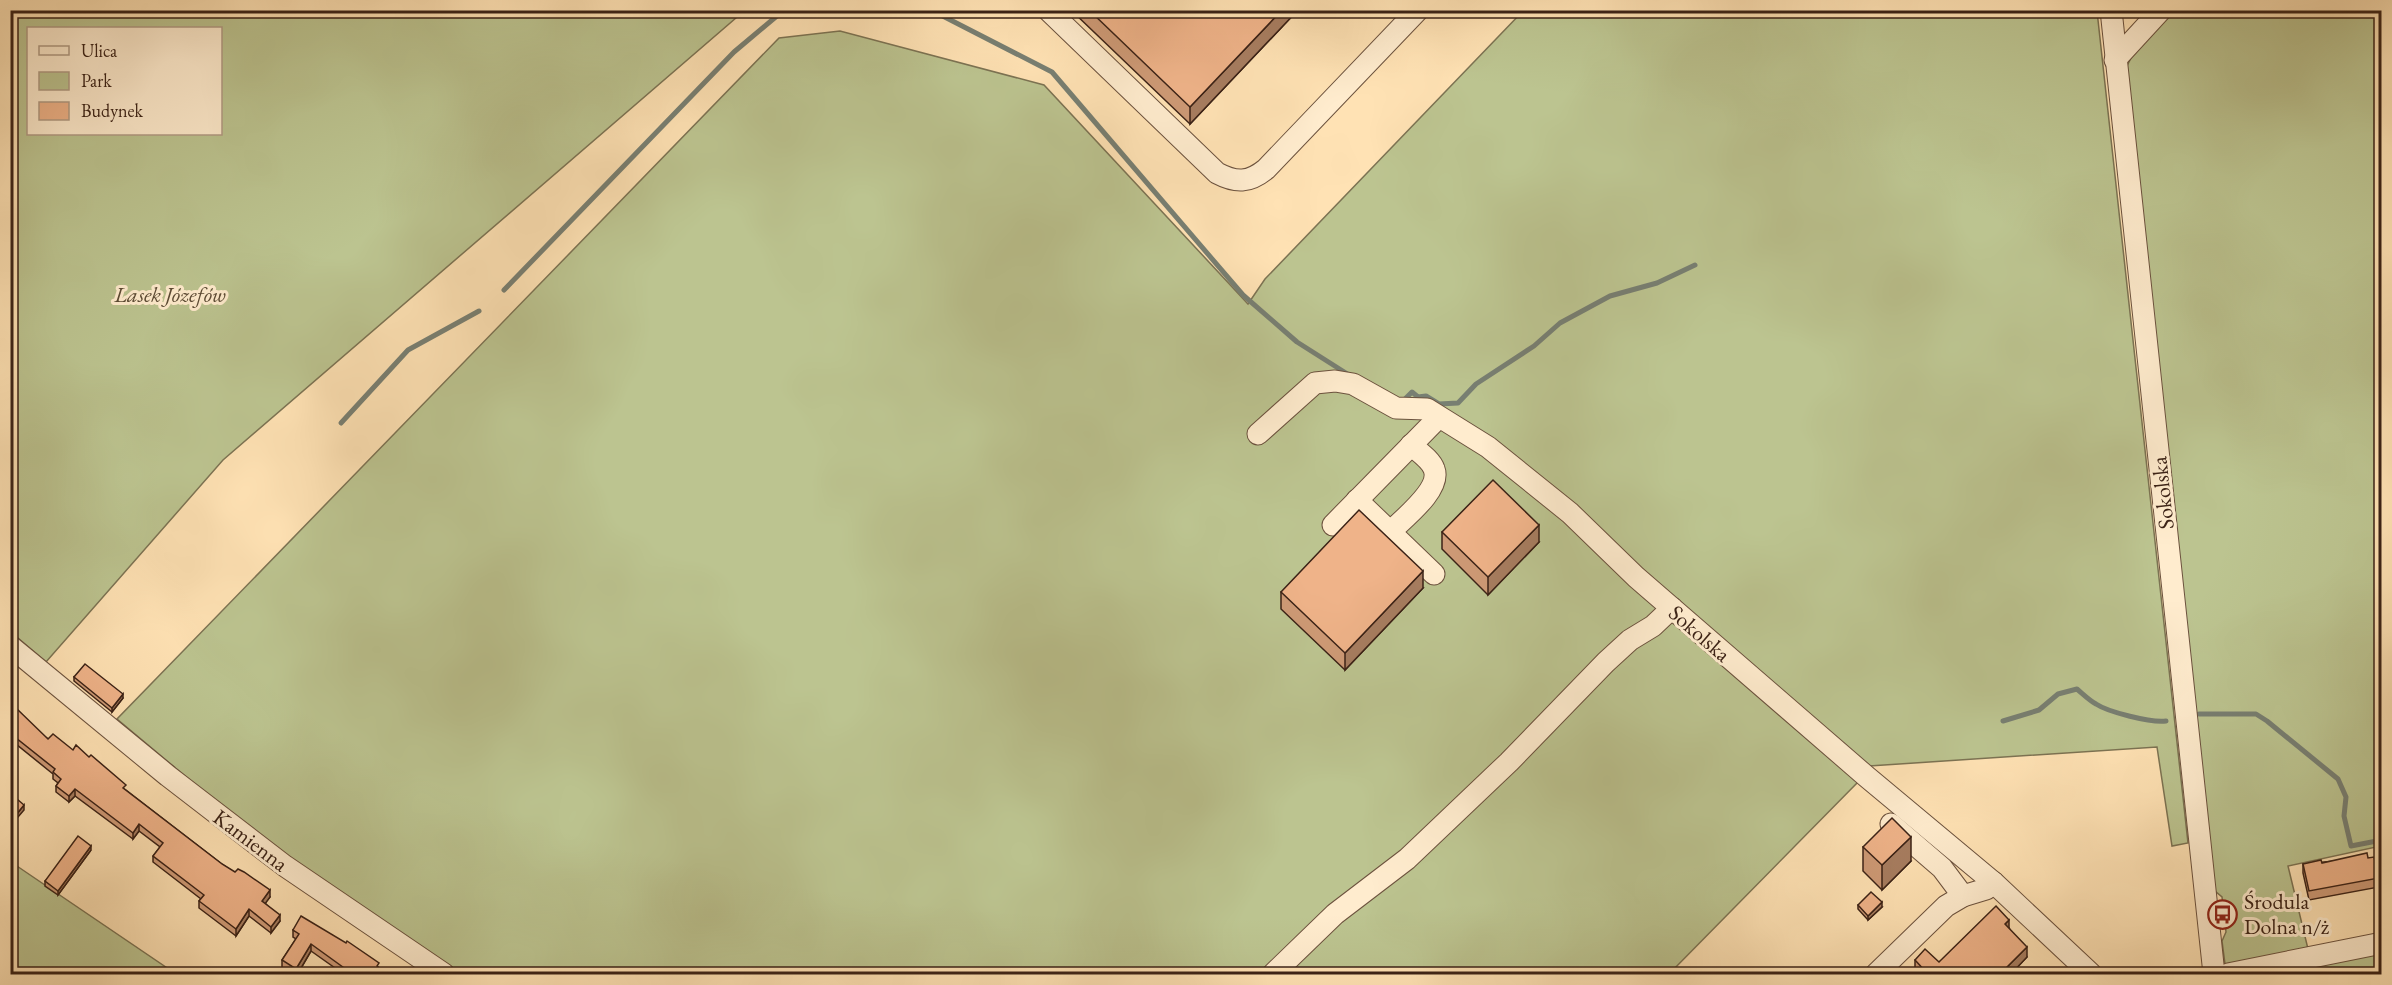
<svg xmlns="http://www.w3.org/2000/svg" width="2392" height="985" font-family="'EB Garamond',serif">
<rect width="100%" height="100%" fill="#ffe2b4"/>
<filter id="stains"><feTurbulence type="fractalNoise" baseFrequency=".00333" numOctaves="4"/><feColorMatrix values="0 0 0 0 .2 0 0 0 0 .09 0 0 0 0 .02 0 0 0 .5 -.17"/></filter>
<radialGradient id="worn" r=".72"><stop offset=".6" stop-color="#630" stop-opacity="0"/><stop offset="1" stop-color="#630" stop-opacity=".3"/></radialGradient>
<g fill="#bcc490" stroke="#7c7353" stroke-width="1.5" fill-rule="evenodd">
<path d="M10,11L11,10L744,11L223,460L46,662L11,632ZM220,28V134H28V28Z"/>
<polygon points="1523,11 2097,11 2188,843 2172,846 2157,747 1869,766 1857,783 1669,974 462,974 259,838 117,719 779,38 840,31 1044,85 1248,304 1265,279"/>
<polygon points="2172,11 2381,11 2381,846 2288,866 2309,953 2225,964 2222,941 2226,932 2222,897 2215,891 2127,66 2135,50"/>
<polygon points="11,862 176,974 11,974"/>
<polygon points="2381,948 2381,974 2256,974"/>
</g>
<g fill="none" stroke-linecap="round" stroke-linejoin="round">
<g stroke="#787f72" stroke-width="5">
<polyline points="931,10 1052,72 1243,295 1297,342 1349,375"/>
<polyline points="504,290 734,52 784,10"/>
<polyline points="1402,402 1412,392 1418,397 1426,396 1439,404 1458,403 1476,384 1534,346 1560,323 1610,296 1657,283 1695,265"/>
<polyline points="341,423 408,350 479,311"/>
<polyline points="2199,714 2256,714 2267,721 2338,779 2346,797 2344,816 2351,846 2382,840"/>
<path d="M2003,721L2039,710L2058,694L2077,689C2083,694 2089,700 2096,704C2108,712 2151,723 2166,721"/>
</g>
<defs>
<g id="minor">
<path d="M1048,10L1217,173C1236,183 1249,183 1266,169L1418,10"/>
<polyline points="2111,10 2214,974"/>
<polyline points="2115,60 2161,10"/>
<polyline points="1258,434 1315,383 1335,381 1353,384 1396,408 1427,409 1488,447 1570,513 1636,577 1867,777 1993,882 2091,974"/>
<polyline points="1357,500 1434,574"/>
<polyline points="1333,525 1439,417"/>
<path d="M1390,532C1404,518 1442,489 1434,469C1431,460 1419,452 1411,445"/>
<polyline points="10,646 168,776 285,866 444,974"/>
<polyline points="1891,824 1942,868 1963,896"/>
<polyline points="1273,974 1335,914 1407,859 1509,762 1606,662 1630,640 1653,626 1672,608"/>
<polyline points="1876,974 1946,906 1963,896 1986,889 1993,882"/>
<polyline points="2228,974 2382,943"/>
</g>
</defs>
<use href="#minor" stroke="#6c523e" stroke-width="23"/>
<use href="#minor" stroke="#ffecce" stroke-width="21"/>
</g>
<g fill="#ce9a76" stroke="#3b2216" stroke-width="1.5">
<polygon points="1071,10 1298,10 1190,124"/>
<polygon points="1442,532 1539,542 1488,595 1442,549"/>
<polygon points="1423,588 1345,670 1281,609 1281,592"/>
<polygon points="74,677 123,698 112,712 74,681"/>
<polygon points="10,714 126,790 222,864 270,897 265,903 280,921 271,933 249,916 236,936 199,908 199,901 201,899 153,862 153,856 160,847 139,831 133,839 75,796 69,802 56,792 56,786 58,783 53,779 53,774 16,744"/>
<polygon points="1863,847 1911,861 1882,890 1863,871"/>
<polygon points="91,850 58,895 45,886 45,881"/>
<polygon points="2368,858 2379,878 2379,887 2309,900 2303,873 2303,864"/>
<polygon points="1858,905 1882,907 1868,920 1858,909"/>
<polygon points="2009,928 2027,957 2010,975 1919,975 1915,970 1915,960 1939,962"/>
<polygon points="293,930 379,968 389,975 345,975 311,951 297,975 294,975 282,967 282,960 296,939 293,937"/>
</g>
<g fill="#a77d60" stroke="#3b2216" stroke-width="1.5">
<polygon points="1282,10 1298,10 1190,124 1190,107"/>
<polygon points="1539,525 1539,542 1488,595 1488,577"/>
<polygon points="1423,571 1423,588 1345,670 1345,653"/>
<polygon points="123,694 123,698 112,712 112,708"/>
<polygon points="16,738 16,744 10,751 10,744"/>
<polygon points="75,789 75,796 69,802 69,796"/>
<polygon points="24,805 24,810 12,824 12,820"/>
<polygon points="139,824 139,831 133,839 133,833"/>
<polygon points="1911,837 1911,861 1882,890 1882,865"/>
<polygon points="91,846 91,850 58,895 58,891"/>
<polygon points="270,890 270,897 262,908 262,901"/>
<polygon points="1882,902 1882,907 1868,920 1868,916"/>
<polygon points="249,909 249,916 236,936 236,929"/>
<polygon points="280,915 280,921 271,933 271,927"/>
<polygon points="2009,920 2009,930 2005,924"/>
<polygon points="311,944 311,951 297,975 296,975 296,969"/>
<polygon points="2027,947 2027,957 2010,975 1999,975"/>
</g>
<g fill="#efb389" stroke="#3b2216" stroke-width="1.5">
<polygon points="1089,10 1282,10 1190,107"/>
<polygon points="1493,480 1539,525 1488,577 1442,532"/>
<polygon points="1359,510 1423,571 1345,653 1281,592"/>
<polygon points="85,664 123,694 112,708 74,677"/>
<polygon points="16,708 48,739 53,734 73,750 76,745 89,757 91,755 126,785 123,788 222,864 235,872 238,869 244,872 270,890 262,901 280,915 271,927 249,909 236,929 199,901 204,895 153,856 163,843 139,824 133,833 75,789 69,796 56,786 61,779 53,772 55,769 16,738 10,744 10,714"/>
<polygon points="10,793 24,805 12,820 10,818"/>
<polygon points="1892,818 1911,837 1882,865 1863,847"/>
<polygon points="78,836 91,846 58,891 45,881"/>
<polygon points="2367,853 2368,858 2374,857 2379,878 2309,891 2303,864 2321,860 2322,863"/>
<polygon points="1871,892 1882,902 1868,916 1858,905"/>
<polygon points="1996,906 2009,920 2005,924 2027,947 1999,975 1968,975 1967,974 1967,975 1925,975 1927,973 1915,960 1925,949 1939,962"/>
<polygon points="301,916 346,943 347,941 379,963 377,966 389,975 354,975 311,944 296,969 282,960 299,934 293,930"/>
</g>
<defs>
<symbol id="bus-ring" viewBox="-11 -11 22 22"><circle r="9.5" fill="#ffecce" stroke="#8f2418" stroke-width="1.5"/><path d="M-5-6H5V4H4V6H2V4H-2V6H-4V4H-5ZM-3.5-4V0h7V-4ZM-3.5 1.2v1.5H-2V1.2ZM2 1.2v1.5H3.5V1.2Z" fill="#8f2418"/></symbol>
</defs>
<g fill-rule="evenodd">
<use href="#bus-ring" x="2206" y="898" width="33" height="33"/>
</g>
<g text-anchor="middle" stroke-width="6" stroke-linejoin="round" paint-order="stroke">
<g font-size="22" font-style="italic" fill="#5b4a34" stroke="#ffecce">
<text x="170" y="302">Lasek Józefów</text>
</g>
<g font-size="22" fill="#3b2216" stroke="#ffecce">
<text transform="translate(2162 493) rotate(-96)" y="8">Sokolska</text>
<text transform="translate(1700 633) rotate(41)" y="8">Sokolska</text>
<text transform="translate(251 840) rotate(37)" y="8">Kamienna</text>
</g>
<g font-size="22" fill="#3b2216" stroke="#ffecce" text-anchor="start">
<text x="2244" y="909">Środula<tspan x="2244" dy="25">Dolna n/ż</tspan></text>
</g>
</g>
<rect width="2392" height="985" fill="none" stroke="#ffe2b4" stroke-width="36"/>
<rect x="12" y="12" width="2368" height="961" fill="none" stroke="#3b2216" stroke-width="3"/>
<rect x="18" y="18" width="2356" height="949" fill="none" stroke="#3b2216" stroke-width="1.5"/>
<rect x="27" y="27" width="195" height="108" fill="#ffecce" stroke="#b19b84" stroke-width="1.5"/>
<rect x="39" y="46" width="30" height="9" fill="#ffecce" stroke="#b19b84" stroke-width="1.5"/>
<text x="81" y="57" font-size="18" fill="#3b2216">Ulica</text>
<rect x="39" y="72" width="30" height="18" fill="#bcc490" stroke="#b19b84" stroke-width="1.5"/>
<text x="81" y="87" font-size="18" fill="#3b2216">Park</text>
<rect x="39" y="102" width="30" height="18" fill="#efb389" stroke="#b19b84" stroke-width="1.5"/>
<text x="81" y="117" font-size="18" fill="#3b2216">Budynek</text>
<rect width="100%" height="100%" filter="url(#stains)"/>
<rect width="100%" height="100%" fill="url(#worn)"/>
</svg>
